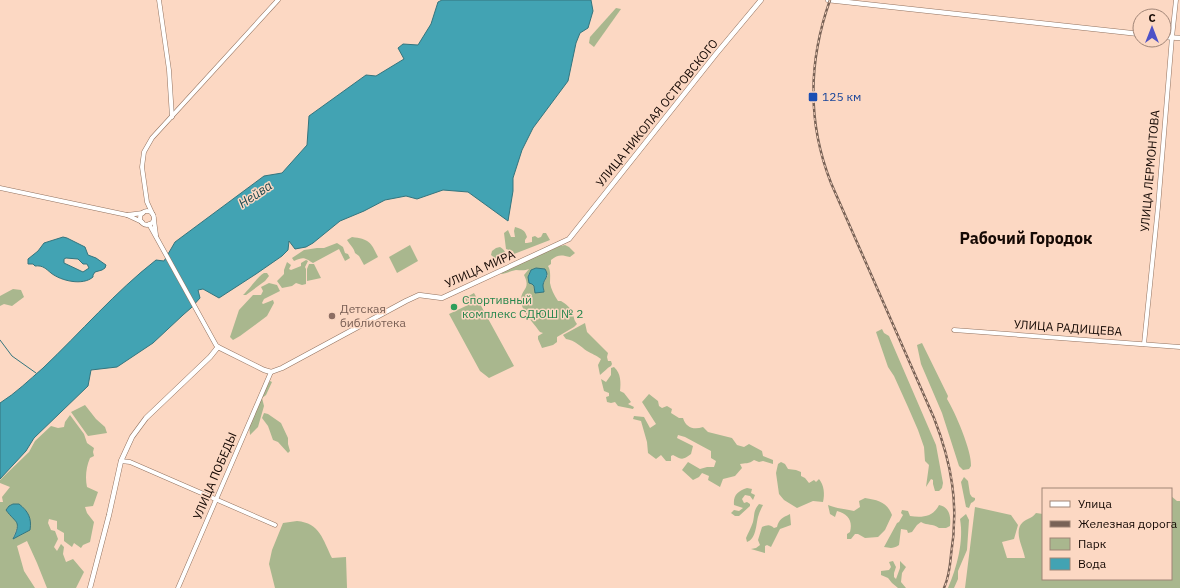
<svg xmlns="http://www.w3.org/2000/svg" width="1180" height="588" font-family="'IBM Plex Sans',sans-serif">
<rect width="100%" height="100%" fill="#fcd8c3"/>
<g fill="#a9b78e" fill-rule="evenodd">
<polygon points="616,8 621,9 594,47 589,43 590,37"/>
<path d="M515,227C522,229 525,230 527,237L525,240V243H527L532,242V237L535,236L538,238L541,237L543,233H546L550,240L514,254L513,251L506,249L504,233L508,230L511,237H515L514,231Z"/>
<path d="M352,237C369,239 371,242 378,257L364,265L359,256L355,253C354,248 350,245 347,240Z"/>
<path d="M337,243L343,247L345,253L348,254L350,258L345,261L339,249L313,263C304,257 303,257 294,261L292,258L304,250L317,248H324Z"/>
<polygon points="410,245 418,261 397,273 389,257"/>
<path d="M565,245L569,247L575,253L570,257C562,255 558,254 551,260V264L548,266C551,271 550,277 550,283C551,289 554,295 558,301H561C566,304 572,309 573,314C574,318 574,320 577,324L574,327L557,337V342L553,345L542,348L538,339V336L543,333L540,332C534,323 520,310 521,299C522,288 531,289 524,275L529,269C524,271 521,270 516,270C511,271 507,273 502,274L500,272L560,246ZM536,268L548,275L543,284L544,292L534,289V286L528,276L531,270Z"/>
<path d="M500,247C505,250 506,253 506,258C499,261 497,260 491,255L492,251L496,248Z"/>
<polygon points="306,260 308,261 305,267 306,269 306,284 302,285 296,283 292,286 282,288 277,281 284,274 284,270 287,262 291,265 289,269 291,270 301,266 301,263"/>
<polygon points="309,264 314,264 321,278 307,281 307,269"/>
<path d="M264,273H267L269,276L265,281L246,295H243C249,290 258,276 264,273Z"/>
<polygon points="269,283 277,285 280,291 264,299 262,303 263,304 273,300 274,303 267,316 240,336 233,340 230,337 239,310 253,295 261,295 263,291 261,287"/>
<polygon points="13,289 21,290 24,297 12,306 4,304 0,306 0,296"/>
<polygon points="474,293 514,366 489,378 480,371 449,314 468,305 465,298"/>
<path d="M585,323L587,332L608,353L607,357L608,361H611L612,364L611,366C607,368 604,372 600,375L598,365L601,359C596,355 592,354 587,351C581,347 575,340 566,339L563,335Z"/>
<polygon points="882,329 884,333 889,336 936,445 943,483 942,488 939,491 935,491 933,484 933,480 931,479 926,487 929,465 925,461 924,447 918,430 908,407 894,376 888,367 876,332"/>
<path d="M922,343L948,396L947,399C955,412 972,451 971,466L969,469L963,470L959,466L942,413L921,364L917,345Z"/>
<path d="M614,367C621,373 621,383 620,391L624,393L631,402L628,404L634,407L633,409L618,406L615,402L611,403L607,402L606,397L609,396V393L604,391L601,379L606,382L611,375V368Z"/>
<polygon points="270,381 272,382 266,395 262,398 264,406 258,427 250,435 249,424 262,395"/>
<path d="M649,394L658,401L659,406L662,408L667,406L672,409L671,413L679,418H683C686,428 694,430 703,427L708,432L732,438L737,445L744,447L749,444L762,451L763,456L773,460V464L763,461L759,462L754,460C749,464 745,463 740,464L742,468L735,476L723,479L720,487L708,480L709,476L702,473L699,477L693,480L682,470L688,462L700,469L707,467H714L716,461L711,458V451L685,437L678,435L677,438L693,446L691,454C683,460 682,460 673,455L671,456V461H666L661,455L656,459L648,453L647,442L641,421L633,419L634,416L644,417L650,428L656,424L642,402Z"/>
<polygon points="85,405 96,419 105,427 107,433 88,436 71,412"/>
<polygon points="264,413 268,414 281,423 288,438 288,444 290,451 288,453 278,442 273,440 268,426 262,418"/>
<path d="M70,415L84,434L87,443L94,448L93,452L94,456L90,458C86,467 85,478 87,487L98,492L93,506L85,507L87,513L94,522L90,542L83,545L81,548L74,543L72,547L64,541V533L57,529V521L49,519L48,523L51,530L55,531L58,539L54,547L57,551L61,544L64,547L63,554L66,562L73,559L84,572L76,588H47L37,563L27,541L17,546L24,571L35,588H0V502H3L2,497L10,487L0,483V480L29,452L35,441L51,426L58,428L64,427L65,422ZM13,504H19C30,513 30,517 29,530C25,532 18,538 13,538L18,525L17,521L6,510L9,506Z"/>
<path d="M781,462L785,464L788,469L796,470L801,472V476L805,478L809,483L814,480L816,482L819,479C824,485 825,494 823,502L813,501L797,508L784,500L779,494L776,473L778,464Z"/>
<polygon points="964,477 968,481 970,494 972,497 975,498 975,500 973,502 971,503 969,508 966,507 961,482"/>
<path d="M747,488L752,489L751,493L755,495L753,500L750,496L745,495L742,499L744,503L747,502L750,504V506L739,516H735L731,513L734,510L739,511L743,508L734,505C733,495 738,491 747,488Z"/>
<path d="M1171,496L1177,501H1180V588H965L975,507L1011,515L1018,525L1014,539L1002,542L1007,558H1025C1023,547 1013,531 1023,522C1028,518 1031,519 1036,513L1043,514V579H1171Z"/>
<path d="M865,498C878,500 887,502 892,515L885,530L878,537L865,538L858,534H855L851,539H847V534L850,532C853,521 848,514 837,511L835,517L830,514L828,505C834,508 846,509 854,511L860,507L859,501Z"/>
<path d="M759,504L763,505C761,509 759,513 758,517C756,525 756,539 747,542L746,538C748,533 751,528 753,522C755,514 753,511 759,504Z"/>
<path d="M939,505C950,507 951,518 950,526L946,528H939C932,523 928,526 921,522L917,525L912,532L908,533L907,530L901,529L899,545C893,549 890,548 884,547L897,523L899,522L903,515L901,513L902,510L908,511L910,516C922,518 933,517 939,505Z"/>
<path d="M790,514L791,525L780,529L771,547L767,545L765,546V553L751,549L756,548L760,545L758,540L762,527C767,525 770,524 774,528L777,527C779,519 782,518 790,514Z"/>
<path d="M966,514L969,520L967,550L958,571V579L954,588H948C957,567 964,541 960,519Z"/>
<path d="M297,521C320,523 323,540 332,558L346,557L347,588H275L269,564L272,550L283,523Z"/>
<polygon points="893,561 896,567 894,573 894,577 896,579 900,568 900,561 906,567 902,573 901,582 906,588 898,588 892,583 888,578 881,575 881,571 889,570 891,567 889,562"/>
</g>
<g fill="#42a3b3" stroke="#34757e" fill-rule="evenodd">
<path d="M442,0H591L593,11L588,28L580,33L576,43L568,81L533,128L522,150L513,178V191L508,221L468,192L443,190L417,199L406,196L385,200L364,211L340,221L313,243L306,247L295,249L289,241L288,250L282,256L256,274L219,298L203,289L198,290L200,298L191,308L183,315L153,343L117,367L91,370L88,386L34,438L26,451L0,479V403C16,393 29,380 43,368C81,332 115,292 156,260L164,261L175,242L264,176L282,173L307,145L309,116L366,75L376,76L404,59L398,48L403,44L418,45L431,24L438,2Z"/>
<path d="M63,237L67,238L85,247L88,255L96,258L106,265L105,268L102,270L95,272L93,275V277C83,286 61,281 51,273C46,269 43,265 35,266L33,264H28V259L38,251L44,243ZM66,258L78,259L83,264H87L89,268L83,272L64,263V259Z"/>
<path d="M536,268L545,269C550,277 544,278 543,285C543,288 544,290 544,292L535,293L534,286L532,284L529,283L528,277L531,270Z"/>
<path d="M13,504H19C28,511 32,518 30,530L13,539C22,520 16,524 6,510L9,506Z"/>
</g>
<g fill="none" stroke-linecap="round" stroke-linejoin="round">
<polyline stroke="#34757e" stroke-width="1" points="0,340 12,356 36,373"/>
<defs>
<g id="secondary">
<polyline points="159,0 169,70 172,117"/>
<polyline points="0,188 127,215 142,222"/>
<circle cx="147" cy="218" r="7"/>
<polyline points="127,215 143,213"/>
<polyline points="153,215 147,202 142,167 144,152 152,138 278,0"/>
<polyline points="154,220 156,235"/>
<polyline points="149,224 216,345 218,347"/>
<polyline points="954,330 1180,347"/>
<polyline points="1144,344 1158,207 1172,37 1176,0"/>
<polyline points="121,461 130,462 275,525"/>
<polyline points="178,588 271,372"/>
</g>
<g id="primary">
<polyline points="828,0 1140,34"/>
<polyline points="1164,37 1180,38"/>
<polyline points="90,588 109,515 121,461 132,437 146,418 210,357 218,347 264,370 271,372 282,368 406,301 419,295 442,298 569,239 716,54 761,0"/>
</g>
</defs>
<use href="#secondary" stroke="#92725f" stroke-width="5"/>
<use href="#primary" stroke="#92725f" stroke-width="5.5"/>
<use href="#secondary" stroke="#fff" stroke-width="4"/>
<use href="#primary" stroke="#fff" stroke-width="4.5"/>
<defs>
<path id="rail" d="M830,0C808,62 807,122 831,183L934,418C952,464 959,505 951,555C950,567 949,577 944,588"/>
</defs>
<use href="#rail" stroke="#786256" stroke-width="2.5"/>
<use href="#rail" stroke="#fcd8c3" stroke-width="1" stroke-dasharray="3" stroke-linecap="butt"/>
</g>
<rect fill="#1a4fb4" stroke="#fcd8c3" stroke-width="1.5" x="808" y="92" width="10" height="10" rx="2"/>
<circle fill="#2e9e5b" stroke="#fcd8c3" stroke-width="1.5" cx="454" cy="307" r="4"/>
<circle fill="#8d6e63" stroke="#fcd8c3" stroke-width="1.5" cx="332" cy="316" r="4"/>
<g text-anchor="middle" stroke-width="3" stroke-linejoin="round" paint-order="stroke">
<g font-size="12" fill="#164399" stroke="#fcd8c3" text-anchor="start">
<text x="822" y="101">125 км</text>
</g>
<g font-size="12" fill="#150904" stroke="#fcd8c3">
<text transform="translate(657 113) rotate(-51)" y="4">УЛИЦА НИКОЛАЯ ОСТРОВСКОГО</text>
<text transform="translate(1150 171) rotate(-85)" y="4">УЛИЦА ЛЕРМОНТОВА</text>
<text transform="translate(480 269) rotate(-24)" y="4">УЛИЦА МИРА</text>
<text transform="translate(1068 328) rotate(4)" y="4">УЛИЦА РАДИЩЕВА</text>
<text transform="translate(215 476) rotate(-67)" y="4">УЛИЦА ПОБЕДЫ</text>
</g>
<g font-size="12" fill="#27864d" stroke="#fcd8c3" text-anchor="start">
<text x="462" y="304">Спортивный<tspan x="462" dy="14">комплекс СДЮШ № 2</tspan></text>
</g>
<g font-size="12" fill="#785e54" stroke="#fcd8c3" text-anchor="start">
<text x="340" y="313">Детская<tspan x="340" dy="14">библиотека</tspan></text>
</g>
<g font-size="13" font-style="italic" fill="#1d4950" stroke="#fcd8c3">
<text transform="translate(255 194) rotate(-34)" y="5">Нейва</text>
</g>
<g font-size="16" font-weight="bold" fill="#150904" stroke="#fcd8c3">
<text x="1026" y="244">Рабочий Городок</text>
</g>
</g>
<rect x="1042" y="488" width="130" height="92" fill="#fcd8c3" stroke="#a08577"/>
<rect x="1050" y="501" width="20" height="6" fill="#ffffff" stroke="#a08577"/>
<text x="1078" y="508" font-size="12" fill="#150904">Улица</text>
<rect x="1050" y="521" width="20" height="6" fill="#786256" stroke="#a08577"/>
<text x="1078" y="528" font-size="12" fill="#150904">Железная дорога</text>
<rect x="1050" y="538" width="20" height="12" fill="#a9b78e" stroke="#a08577"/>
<text x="1078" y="548" font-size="12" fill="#150904">Парк</text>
<rect x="1050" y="558" width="20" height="12" fill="#42a3b3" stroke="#a08577"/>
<text x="1078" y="568" font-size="12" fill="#150904">Вода</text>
<g transform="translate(1152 28)"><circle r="19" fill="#fcd8c3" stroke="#a08577"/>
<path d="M0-3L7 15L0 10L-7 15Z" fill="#4d51c7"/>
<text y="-6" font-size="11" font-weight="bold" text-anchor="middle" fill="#150904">С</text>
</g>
</svg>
